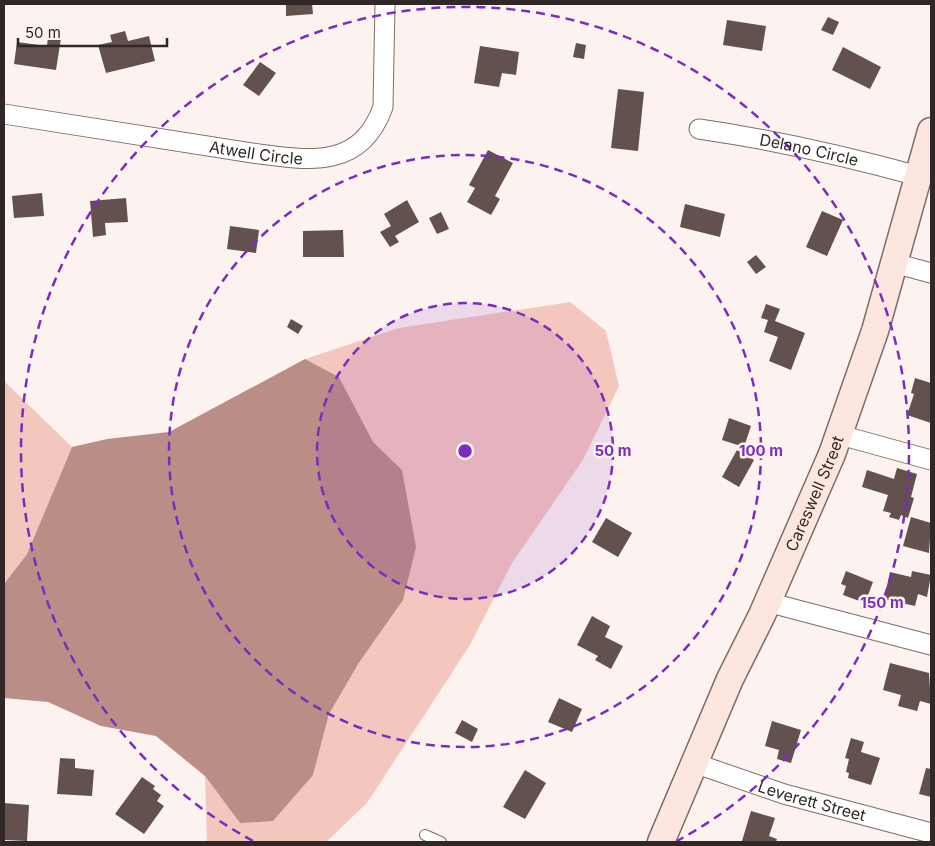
<svg xmlns="http://www.w3.org/2000/svg" width="935" height="846" font-family="Inter,sans-serif">
<rect width="100%" height="100%" fill="#fcf3f1"/>
<g fill="#f3c7be">
<polygon points="570,302 606,331 619,386 583,460 512,563 470,645 367,803 326,842 207,842 205,776 240,823 313,775 329,714 360,661 402,470 373,443 339,377 305,359 399,328"/>
<polygon points="4,381 72,447 27,554 4,584"/>
</g>
<polygon fill="#ba8e86" points="305,359 339,377 373,442 402,470 416,547 403,600 360,661 329,714 313,775 273,821 240,823 205,776 156,736 101,726 48,702 4,698 4,584 27,554 72,447 107,439 169,432"/>
<g fill="#63514d">
<polygon points="286,4 312,4 313,14 286,16"/>
<polygon points="828,17 839,22 833,35 821,30"/>
<polygon points="727,20 766,26 762,51 723,45"/>
<polygon points="125,31 128,41 149,36 155,61 106,73 98,45 112,42 110,35"/>
<polygon points="48,36 61,38 56,70 14,64 17,42 47,46"/>
<polygon points="576,43 586,45 584,59 573,57"/>
<polygon points="480,46 519,52 516,75 502,73 499,87 474,83"/>
<polygon points="843,47 881,67 870,89 832,70"/>
<polygon points="260,62 276,73 259,96 243,85"/>
<polygon points="618,89 644,92 638,151 611,148"/>
<polygon points="488,150 513,163 495,196 500,199 491,215 467,202 475,188 469,185"/>
<polygon points="42,193 44,216 14,218 12,196"/>
<polygon points="126,198 128,222 105,223 106,235 93,237 90,201"/>
<polygon points="407,200 419,222 395,236 399,242 390,247 380,232 391,226 384,214"/>
<polygon points="685,204 725,214 720,237 680,227"/>
<polygon points="822,211 843,220 827,256 806,247"/>
<polygon points="441,212 449,229 437,234 429,218"/>
<polygon points="230,226 259,230 256,253 227,249"/>
<polygon points="343,230 344,257 303,257 303,231"/>
<polygon points="756,255 766,267 756,274 747,262"/>
<polygon points="766,304 780,309 775,321 805,333 791,370 769,361 778,337 764,332 768,320 761,318"/>
<polygon points="291,319 303,326 298,334 287,327"/>
<polygon points="915,378 931,383 931,423 907,415 914,394 911,393"/>
<polygon points="729,418 751,426 744,447 722,440"/>
<polygon points="737,450 754,460 739,487 722,477"/>
<polygon points="897,468 917,474 911,497 914,498 908,518 901,515 899,520 889,517 891,513 883,511 888,495 862,487 867,470 894,479"/>
<polygon points="911,517 931,523 929,553 903,546"/>
<polygon points="606,518 632,533 618,557 592,542"/>
<polygon points="846,571 873,582 865,603 843,595 846,586 841,584"/>
<polygon points="912,571 931,575 927,597 918,594 915,606 884,599 890,572 911,577"/>
<polygon points="592,616 610,626 605,637 623,646 611,669 595,660 598,656 577,645"/>
<polygon points="890,663 929,673 931,704 920,701 917,711 898,706 901,695 883,690"/>
<polygon points="559,698 582,709 572,732 548,722"/>
<polygon points="462,720 478,729 472,742 455,733"/>
<polygon points="772,721 801,730 791,763 777,759 779,750 765,746"/>
<polygon points="851,738 864,742 861,752 880,758 871,785 848,778 849,773 846,772 849,759 845,758"/>
<polygon points="60,758 75,759 75,768 94,770 92,796 57,794"/>
<polygon points="926,768 931,769 931,797 919,794"/>
<polygon points="525,770 546,783 525,819 503,807"/>
<polygon points="142,777 155,786 153,789 161,795 157,801 164,806 144,834 115,814"/>
<polygon points="4,803 29,805 27,841 4,840"/>
<polygon points="751,811 775,818 769,836 777,839 776,842 742,841"/>
</g>
<g fill="none" stroke-linecap="round" stroke-linejoin="round">
<defs>
<polyline id="lane" points="425,835 441,842"/>
<g id="street">
<path id="s1" d="M4,114L259,154C312,161 361,168 383,107L385,4"/>
<path id="s2" d="M699,129C775,140 845,156 918,176"/>
<polyline points="894,263 931,273"/>
<polyline points="840,435 931,460"/>
<polyline points="767,602 931,645"/>
<path id="s3" d="M694,763L784,794L931,833"/>
</g>
<g id="secondary">
<path id="s4" d="M661,842L730,679L762,615L832,454L875,331L931,131"/>
</g>
</defs>
<use href="#lane" stroke="#7f6c68" stroke-width="12"/>
<use href="#street" stroke="#7f6c68" stroke-width="21"/>
<use href="#secondary" stroke="#7f6c68" stroke-width="29"/>
<use href="#lane" stroke="#fff" stroke-width="10"/>
<use href="#street" stroke="#fff" stroke-width="19"/>
<use href="#secondary" stroke="#fde5e0" stroke-width="26"/>
</g>
<circle cx="465" cy="451" r="148" fill="#7b2cbf" fill-opacity=".12"/>
<g fill="none" stroke="#7b2cbf" stroke-width="2.5" stroke-dasharray="9 6">
<circle cx="465" cy="451" r="148"/>
<circle cx="465" cy="451" r="296"/>
<path d="M253 841A444 444 0 1 1 677 841"/>
</g>
<g text-anchor="middle" stroke-width="5" stroke-linejoin="round" paint-order="stroke">
<g font-size="16" fill="#302826" stroke="#fcf3f1">
<text dy="6" stroke="none"><textPath href="#s2" startOffset="112">Delano Circle</textPath></text>
<text dy="6" stroke="none"><textPath href="#s1" startOffset="255">Atwell Circle</textPath></text>
<text dy="6" stroke="none"><textPath href="#s4" startOffset="381">Careswell Street</textPath></text>
<text dy="6" stroke="none"><textPath href="#s3" startOffset="124">Leverett Street</textPath></text>
</g>
</g>
<circle cx="465" cy="451" r="8" fill="#7b2cbf" stroke="#fcf3f1" stroke-width="2.5"/>
<g font-size="15" text-anchor="middle" font-weight="bold" fill="#7b2cbf" stroke="#fcf3f1" stroke-width="5" stroke-linejoin="round" paint-order="stroke">
<text x="613" y="456">50 m</text>
<text x="761" y="456">100 m</text>
<text x="882" y="608">150 m</text>
</g>
<rect width="935" height="846" fill="none" stroke="#302826" stroke-width="10"/>
<path d="M18 38v8h149v-8" fill="none" stroke="#302826" stroke-width="2.5"/>
<text x="25" y="38" font-size="15" fill="#302826" stroke="#fcf3f1" stroke-width="4" paint-order="stroke">50 m</text>
</svg>
